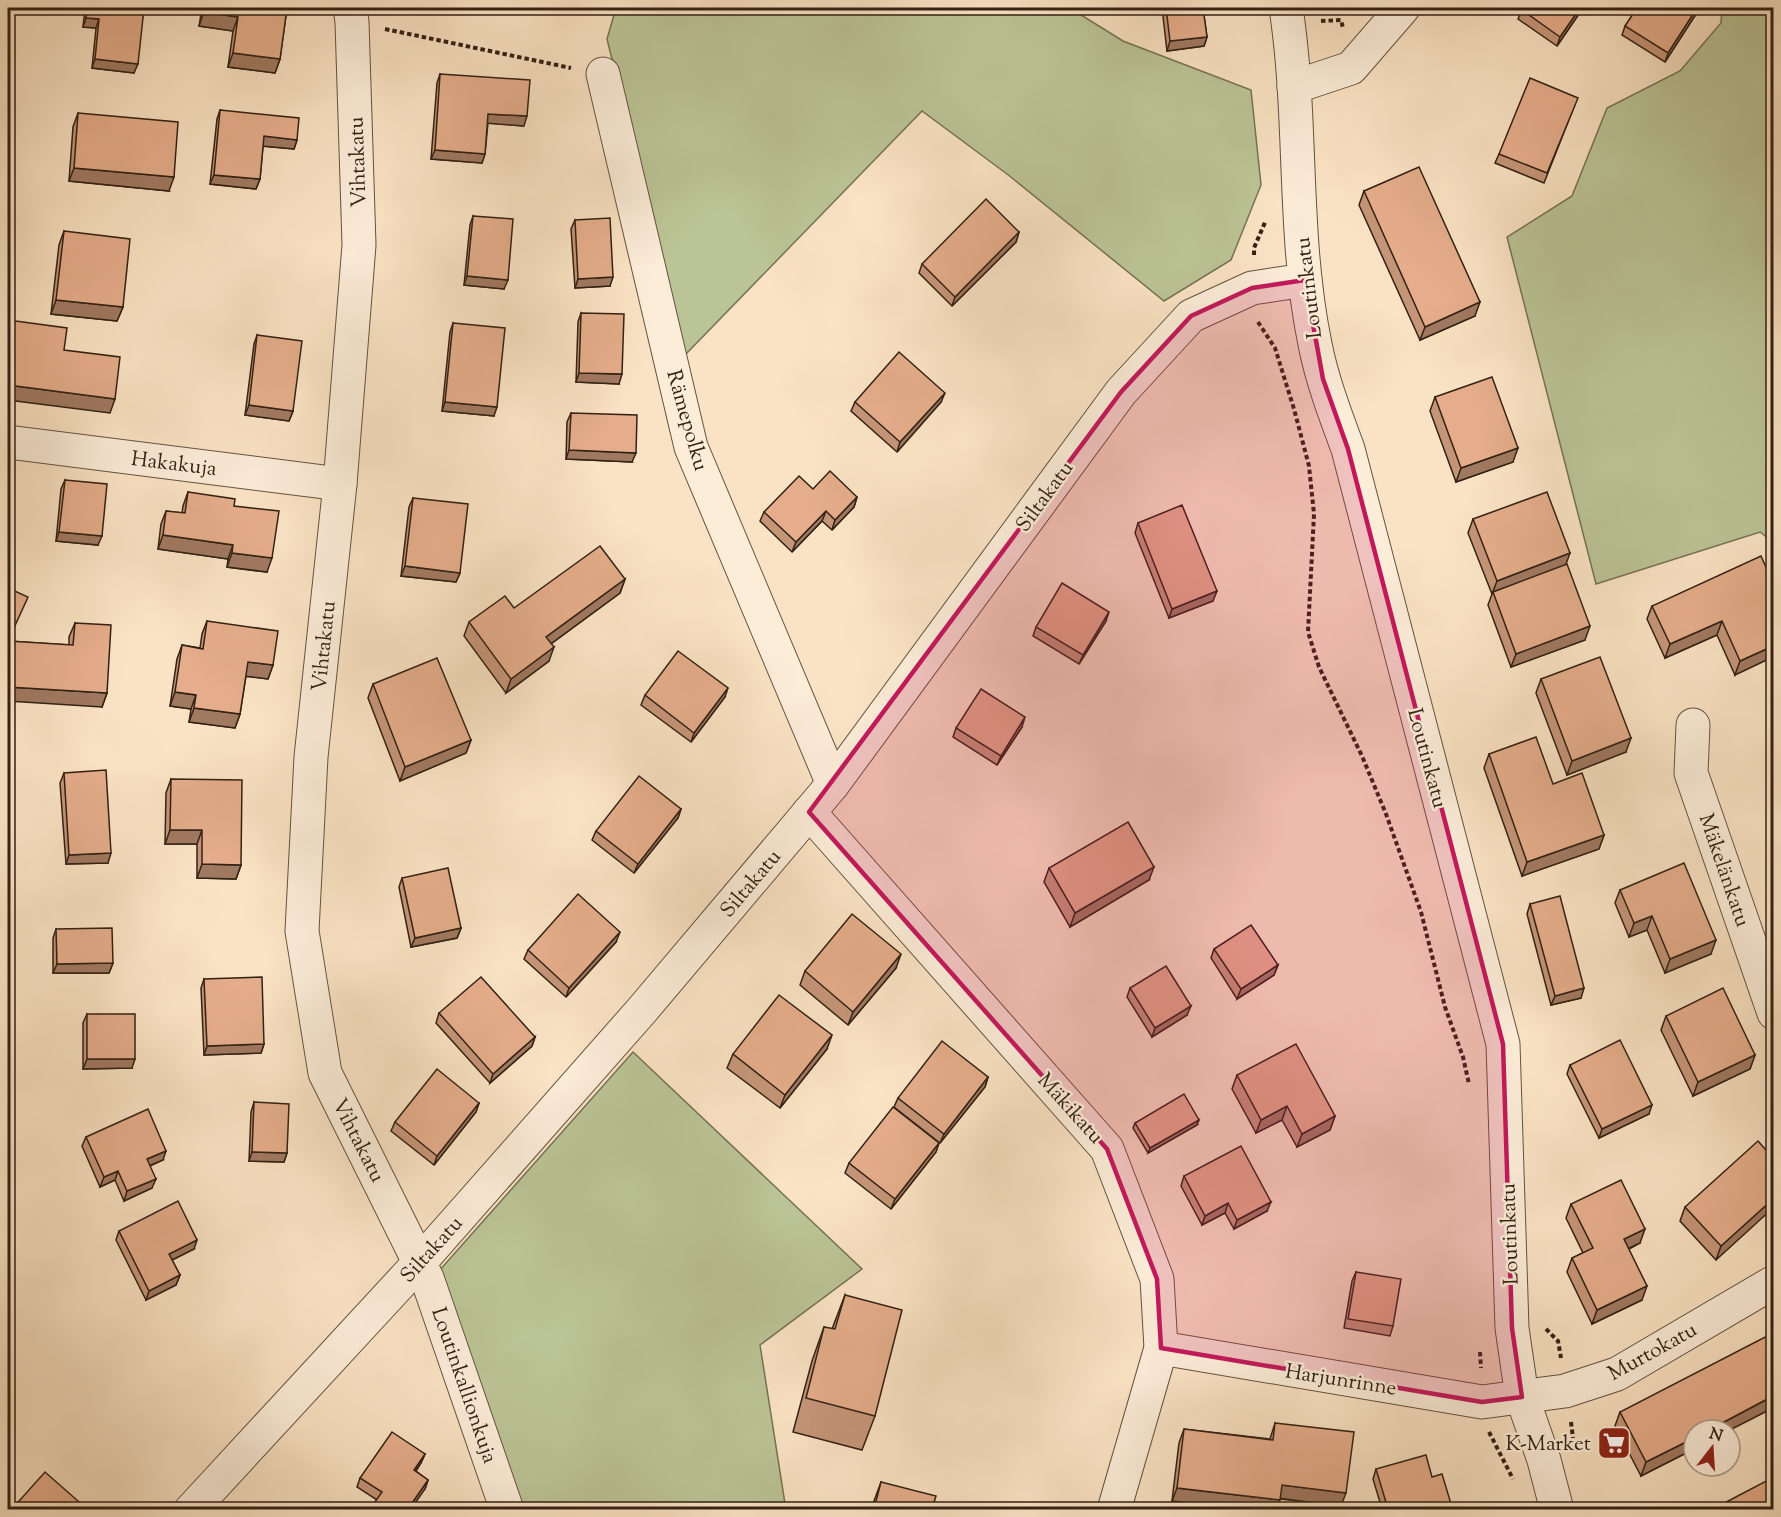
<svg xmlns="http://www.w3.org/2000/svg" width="1781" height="1517" font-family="'Sorts Mill Goudy',serif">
<rect width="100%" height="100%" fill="#fae3c4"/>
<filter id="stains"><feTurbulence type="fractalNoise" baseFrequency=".00333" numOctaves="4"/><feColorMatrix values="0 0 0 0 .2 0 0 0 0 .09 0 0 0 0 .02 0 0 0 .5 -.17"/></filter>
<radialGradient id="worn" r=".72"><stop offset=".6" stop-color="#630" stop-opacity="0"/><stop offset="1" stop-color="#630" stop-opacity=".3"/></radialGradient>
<g fill="#bbc496" stroke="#767255" stroke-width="1.5">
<polygon points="616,8 1070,8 1123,41 1251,90 1261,185 1231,260 1164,301 1007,174 922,111 685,355 607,39"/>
<polygon points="1722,8 1773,8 1773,542 1760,532 1596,584 1507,237 1572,196 1607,108 1680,71 1721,23"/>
<polygon points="633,1052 862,1269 760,1345 786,1510 507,1509 431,1280"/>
</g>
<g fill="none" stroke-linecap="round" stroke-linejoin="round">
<defs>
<g id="minor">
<polyline points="350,8 352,22 359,245 340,484 311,757 302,931 325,1073 427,1278 507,1510"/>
<path d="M1286,8C1303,119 1292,233 1315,344C1322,380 1335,414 1348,449L1503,1044L1512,1328L1522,1397L1544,1460L1557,1510"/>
<polyline points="603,74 691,447 833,784"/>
<polyline points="1294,87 1351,68 1403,8"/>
<polyline points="8,442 340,484"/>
<polyline points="1693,725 1691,773 1774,1013"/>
<polyline points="809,812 1107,1149 1157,1279 1161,1348 1114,1510"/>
<polyline points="1161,1348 1482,1402 1565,1391 1617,1374 1774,1282"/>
<polyline points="191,1510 420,1262 643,1009 833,784 1121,392 1191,316 1252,288 1305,280"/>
</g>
</defs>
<use href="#minor" stroke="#645240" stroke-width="35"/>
<g stroke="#322114" stroke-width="4" stroke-dasharray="4.5 3" stroke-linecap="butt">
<polyline points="1321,21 1341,20 1343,28"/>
<polyline points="385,29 571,68"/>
<polyline points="1254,255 1254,248 1266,220"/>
<polyline points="1258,322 1275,348 1294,409 1309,466 1314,514 1308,632 1319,667 1362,756 1386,814 1421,912 1445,1007 1463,1057 1469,1084"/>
<polyline points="1546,1329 1558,1341 1561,1358"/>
<polyline points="1480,1352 1481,1368"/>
<polyline points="1571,1422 1573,1438"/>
<polyline points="1489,1432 1513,1479"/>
</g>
<use href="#minor" stroke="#fcedd9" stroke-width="33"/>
</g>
<g fill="#c59578" stroke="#322114" stroke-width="1.5">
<polygon points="85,8 144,8 134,73 92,68 96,28 83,27"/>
<polygon points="202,8 287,8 280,59 275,73 228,67 233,31 199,26"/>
<polygon points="1162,8 1203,8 1207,37 1204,46 1167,51"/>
<polygon points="1583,8 1557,46 1518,19 1522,10"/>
<polygon points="1637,8 1700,8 1665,62 1622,35 1625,26"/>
<polygon points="440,74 524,126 488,123 485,154 482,163 431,159 437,83"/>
<polygon points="1574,107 1544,183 1495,163 1499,154"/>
<polygon points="220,110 297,140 294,149 263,146 260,179 256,189 210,184 217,119"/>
<polygon points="78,113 169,191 69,181 73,127"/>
<polygon points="1364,191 1475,316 1420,340 1359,205"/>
<polygon points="473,216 504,289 464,285 470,225"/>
<polygon points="575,220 610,286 575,288 571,229"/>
<polygon points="64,231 123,307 117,321 51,314 59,245"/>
<polygon points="1019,232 1016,242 952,306 919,273 922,264"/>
<polygon points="581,313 619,384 576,382 578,322"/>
<polygon points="453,323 494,416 442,411 450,332"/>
<polygon points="257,335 293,411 289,421 245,415 254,344"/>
<polygon points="1435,397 1513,462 1456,482 1430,411"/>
<polygon points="855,402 941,402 897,452 851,411"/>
<polygon points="571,413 632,462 566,459 567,422"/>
<polygon points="65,480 98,545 56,541 61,489"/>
<polygon points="813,489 857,497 854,507 832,530 822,521 792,552 760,521 764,512"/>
<polygon points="188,492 234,506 267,572 227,567 228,559 158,549 161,524 166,511 182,513 183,506"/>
<polygon points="413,498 460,573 456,582 401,576 409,507"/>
<polygon points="1473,519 1566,564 1585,640 1511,667 1488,605 1492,594 1468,533"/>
<polygon points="1138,523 1213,601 1169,618 1135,533"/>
<polygon points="625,579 620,593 551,644 549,661 506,693 464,636 469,622 514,608"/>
<polygon points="1773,583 1735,675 1717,635 1665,658 1647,619 1652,606"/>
<polygon points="207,621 273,665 268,679 246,676 240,714 235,728 189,722 191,709 170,706 177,659 182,645 200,648 202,634"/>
<polygon points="1106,621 1079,664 1033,636 1036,627"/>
<polygon points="75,623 107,693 102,707 8,641 69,645 69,637"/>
<polygon points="1541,679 1626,752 1567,775 1536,693"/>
<polygon points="373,684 471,740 466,753 400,781 368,698"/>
<polygon points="645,695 725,697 691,742 641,705"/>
<polygon points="1022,727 997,765 953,737 956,728"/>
<polygon points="1489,754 1553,784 1604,835 1599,849 1522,876 1484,768"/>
<polygon points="64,773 108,863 66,864 60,783"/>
<polygon points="171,779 241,865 236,879 197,878 197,844 165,844 166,793"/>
<polygon points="681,809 678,818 634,873 592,840 596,831"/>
<polygon points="1049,868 1149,880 1070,927 1044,882"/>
<polygon points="402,878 461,928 457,938 411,947 399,887"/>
<polygon points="1620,890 1711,954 1665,973 1647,930 1629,937 1615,903"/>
<polygon points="1530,904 1581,998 1551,1005 1527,914"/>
<polygon points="56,929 113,963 109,973 53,973 53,938"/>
<polygon points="616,942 566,997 524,959 528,950"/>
<polygon points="1214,949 1278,965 1274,975 1237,999 1211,958"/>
<polygon points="896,968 848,1025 800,985 805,971"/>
<polygon points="204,979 264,1044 261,1053 204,1055 201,988"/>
<polygon points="1130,988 1187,1015 1152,1037 1127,997"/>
<polygon points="439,1013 535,1037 532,1046 490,1083 436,1023"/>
<polygon points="87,1014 132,1068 83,1069 83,1023"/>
<polygon points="1666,1016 1755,1055 1750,1069 1693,1096 1661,1030"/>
<polygon points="827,1049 780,1108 727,1068 733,1054"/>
<polygon points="1570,1065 1649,1114 1599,1138 1567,1074"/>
<polygon points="1237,1075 1335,1116 1330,1130 1297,1147 1282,1120 1256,1133 1232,1089"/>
<polygon points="988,1077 985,1087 940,1143 894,1107 898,1098"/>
<polygon points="254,1102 287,1153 284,1162 249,1161 251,1112"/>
<polygon points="479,1103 476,1112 434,1165 391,1131 395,1122"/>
<polygon points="1135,1123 1197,1125 1148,1153 1133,1128"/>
<polygon points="86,1137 163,1160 150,1166 152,1188 124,1201 115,1180 100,1187 82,1146"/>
<polygon points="939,1143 936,1152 891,1209 845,1173 849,1163"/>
<polygon points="1773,1158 1716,1260 1680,1221 1685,1207"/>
<polygon points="1184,1176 1267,1211 1234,1229 1225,1213 1202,1225 1181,1186"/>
<polygon points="1571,1204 1640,1243 1629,1249 1642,1300 1592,1324 1567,1272 1572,1258 1583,1253 1566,1218"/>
<polygon points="119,1231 194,1249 172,1260 180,1275 176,1285 146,1300 116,1240"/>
<polygon points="1356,1272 1393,1326 1390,1336 1344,1328 1352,1281"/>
<polygon points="845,1295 875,1416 862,1450 793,1432 812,1361 824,1327 832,1329"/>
<polygon points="1620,1412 1694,1430 1694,1449 1641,1476 1615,1426"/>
<polygon points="1275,1423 1341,1506 1280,1499 1172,1501 1179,1443 1184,1429 1270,1439"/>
<polygon points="425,1454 421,1463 416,1471 428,1480 425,1489 377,1500 357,1487 360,1478"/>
<polygon points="1376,1469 1432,1477 1449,1509 1382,1509 1373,1479"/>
<polygon points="881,1482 932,1509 871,1509"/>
</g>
<g fill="#a07961" stroke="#322114" stroke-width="1.5">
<polygon points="1580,8 1583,8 1557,46 1560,37"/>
<polygon points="1697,8 1700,8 1665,62 1668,53"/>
<polygon points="204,12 238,17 233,31 199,26"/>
<polygon points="86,18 99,19 96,28 83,27"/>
<polygon points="1207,37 1204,46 1167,51 1170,41"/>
<polygon points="233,53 280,59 275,73 228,67"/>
<polygon points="95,59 138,64 134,73 92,68"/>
<polygon points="488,114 527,116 524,126 485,123"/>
<polygon points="264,136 297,140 294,149 261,146"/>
<polygon points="435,150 485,154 482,163 431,159"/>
<polygon points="74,168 174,177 169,191 69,181"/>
<polygon points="214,175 260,179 256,189 210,184"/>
<polygon points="1019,232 1016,242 952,306 955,297"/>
<polygon points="467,276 508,280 504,289 464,285"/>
<polygon points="613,277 610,286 575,288 578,279"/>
<polygon points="56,300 123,307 117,321 51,314"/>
<polygon points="1480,302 1475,316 1420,340 1425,327"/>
<polygon points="579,373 622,374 619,384 576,382"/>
<polygon points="8,385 115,399 110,413 8,400"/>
<polygon points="945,393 941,402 897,452 900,442"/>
<polygon points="445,402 497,407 494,416 442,411"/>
<polygon points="249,405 293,411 289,421 245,415"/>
<polygon points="1518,448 1513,462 1456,482 1461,468"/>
<polygon points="569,450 636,453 632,462 566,459"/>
<polygon points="857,497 854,507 832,530 835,520"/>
<polygon points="826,511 822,521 792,552 796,542"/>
<polygon points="59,532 102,536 98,545 56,541"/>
<polygon points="163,535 233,545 228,559 158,549"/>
<polygon points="232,553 272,558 267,572 227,567"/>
<polygon points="1570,553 1565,567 1493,592 1492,594 1497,581"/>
<polygon points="405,566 460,573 456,582 401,576"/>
<polygon points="625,579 620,593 541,651 546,637"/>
<polygon points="1217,591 1213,601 1169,618 1172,609"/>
<polygon points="1109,612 1106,621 1079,664 1083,655"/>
<polygon points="1722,621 1717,635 1665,658 1670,644"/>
<polygon points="1590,626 1585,640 1511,667 1516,654"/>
<polygon points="1773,646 1773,657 1735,675 1740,661"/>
<polygon points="554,647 549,661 506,693 511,679"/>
<polygon points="248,662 273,665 268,679 243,676"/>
<polygon points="8,687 107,693 102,707 8,701"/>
<polygon points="728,688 725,697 691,742 694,733"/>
<polygon points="175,692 196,695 191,709 170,706"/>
<polygon points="194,708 240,714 235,728 189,722"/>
<polygon points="1025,717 1022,727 997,765 1001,756"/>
<polygon points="1631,738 1626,752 1567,775 1572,761"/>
<polygon points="471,740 466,753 400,781 405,767"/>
<polygon points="681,809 678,818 634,873 638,864"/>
<polygon points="170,830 202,830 197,844 165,844"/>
<polygon points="1604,835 1599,849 1522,876 1527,862"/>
<polygon points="111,853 108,863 66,864 69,855"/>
<polygon points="202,864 241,865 236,879 197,878"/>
<polygon points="1154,867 1149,880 1070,927 1075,913"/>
<polygon points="1652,916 1647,930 1629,937 1634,923"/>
<polygon points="461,928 457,938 411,947 415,938"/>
<polygon points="620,932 616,942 566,997 569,988"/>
<polygon points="1716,940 1711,954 1665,973 1670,959"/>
<polygon points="901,954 896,968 848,1025 853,1012"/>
<polygon points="113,963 109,973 53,973 57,964"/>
<polygon points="1278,965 1274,975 1237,999 1241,989"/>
<polygon points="1584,988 1581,998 1551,1005 1555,996"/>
<polygon points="1191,1006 1187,1015 1152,1037 1155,1028"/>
<polygon points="832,1035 827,1049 780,1108 785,1095"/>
<polygon points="535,1037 532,1046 490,1083 493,1074"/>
<polygon points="264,1044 261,1053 204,1055 207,1046"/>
<polygon points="1755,1055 1750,1069 1693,1096 1698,1082"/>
<polygon points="87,1059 135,1059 132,1068 83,1069"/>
<polygon points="988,1077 985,1087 940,1143 944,1134"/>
<polygon points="479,1103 476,1112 434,1165 437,1156"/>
<polygon points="1652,1105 1649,1114 1599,1138 1602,1129"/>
<polygon points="1287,1106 1282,1120 1256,1133 1261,1120"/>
<polygon points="1335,1116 1330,1130 1297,1147 1302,1134"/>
<polygon points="1199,1120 1197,1125 1148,1153 1150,1148"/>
<polygon points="939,1143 936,1152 891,1209 895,1199"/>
<polygon points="166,1151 163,1160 144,1168 147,1159"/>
<polygon points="252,1152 287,1153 284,1162 249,1161"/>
<polygon points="118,1171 115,1180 100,1187 104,1177"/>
<polygon points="156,1179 152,1188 124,1201 127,1191"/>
<polygon points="1773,1199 1773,1208 1716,1260 1721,1246"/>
<polygon points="1271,1202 1267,1211 1234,1229 1237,1220"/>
<polygon points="1228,1203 1225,1213 1202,1225 1205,1216"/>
<polygon points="1645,1229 1640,1243 1619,1253 1624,1239"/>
<polygon points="197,1240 194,1249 166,1263 169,1254"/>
<polygon points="180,1275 176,1285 146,1300 149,1291"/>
<polygon points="1647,1286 1642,1300 1592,1324 1597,1310"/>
<polygon points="1773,1396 1773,1408 1730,1430 1709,1430"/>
<polygon points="1694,1438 1694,1449 1641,1476 1646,1462"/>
<polygon points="425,1454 421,1463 410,1479 414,1470"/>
<polygon points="428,1480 425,1489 411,1509 408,1509"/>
<polygon points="1282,1485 1346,1493 1341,1506 1277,1498"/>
<polygon points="1177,1488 1280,1500 1277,1509 1239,1509 1172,1501"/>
<polygon points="1451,1504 1449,1509 1439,1509 1440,1507"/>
</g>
<g fill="#e5ad8b" stroke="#322114" stroke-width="1.5">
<polygon points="87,8 144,8 138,64 95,59 99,19 86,18"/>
<polygon points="205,8 287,8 280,59 233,53 238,17 204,12"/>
<polygon points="1166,8 1203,8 1207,37 1170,41"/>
<polygon points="1523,8 1580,8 1560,37 1522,10"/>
<polygon points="1637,8 1697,8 1668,53 1625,26"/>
<polygon points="440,74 530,80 527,116 488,114 485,154 435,150"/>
<polygon points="1530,78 1578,98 1547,173 1499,154"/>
<polygon points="220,110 299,118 297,140 264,136 260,179 214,175"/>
<polygon points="78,113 178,122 174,177 74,168"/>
<polygon points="1419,167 1480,302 1425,327 1364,191"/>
<polygon points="986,199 1019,232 955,297 922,264"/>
<polygon points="473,216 513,219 508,280 467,276"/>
<polygon points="610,218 613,277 578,279 575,220"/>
<polygon points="64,231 130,239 123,307 56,300"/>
<polygon points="581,313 624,314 622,374 579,373"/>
<polygon points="8,320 67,328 64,350 120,357 115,399 8,385"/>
<polygon points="453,323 505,328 497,407 445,402"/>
<polygon points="257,335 302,341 293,411 249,405"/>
<polygon points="899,352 945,393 900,442 855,402"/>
<polygon points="1492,377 1518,448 1461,468 1435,397"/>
<polygon points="571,413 637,415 636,453 569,450"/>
<polygon points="830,471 857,497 835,520 826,511 796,542 764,512 799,476 813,489"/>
<polygon points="65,480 107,484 102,536 59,532"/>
<polygon points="188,492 235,499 234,506 279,511 272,558 232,553 233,545 163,535 166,511 185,513"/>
<polygon points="1547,492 1570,553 1497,581 1473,519"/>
<polygon points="413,498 468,504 460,573 405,566"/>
<polygon points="1182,505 1217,591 1172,609 1138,523"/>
<polygon points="600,546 625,579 546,637 554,647 511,679 469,622 505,596 514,608"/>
<polygon points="1761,556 1773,583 1773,646 1740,661 1722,621 1670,644 1652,606"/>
<polygon points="1567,564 1590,626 1516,654 1493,592"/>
<polygon points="1062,583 1109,612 1083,655 1036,627"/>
<polygon points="8,588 28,597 8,641"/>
<polygon points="207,621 278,631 273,665 248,662 240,714 194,708 196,695 175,692 182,645 203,649"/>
<polygon points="75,623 111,625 107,693 8,687 8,641 73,645"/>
<polygon points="678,651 728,688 694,733 645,695"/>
<polygon points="1600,657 1631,738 1572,761 1541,679"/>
<polygon points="437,658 471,740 405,767 373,684"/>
<polygon points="981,689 1025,717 1001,756 956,728"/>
<polygon points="1536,737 1553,784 1582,773 1604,835 1527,862 1489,754"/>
<polygon points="106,770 111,853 69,855 64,773"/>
<polygon points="639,776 681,809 638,864 596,831"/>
<polygon points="171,779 242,780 241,865 202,864 202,830 170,830"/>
<polygon points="1128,822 1154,867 1075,913 1049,868"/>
<polygon points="1684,863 1716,940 1670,959 1652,916 1634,923 1620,890"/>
<polygon points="448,868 461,928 415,938 402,878"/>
<polygon points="578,894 620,932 569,988 528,950"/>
<polygon points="1560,896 1584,988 1555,996 1530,904"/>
<polygon points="852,914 901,954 853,1012 805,971"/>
<polygon points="1251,925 1278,965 1241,989 1214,949"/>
<polygon points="112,928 113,963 57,964 56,929"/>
<polygon points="1166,966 1191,1006 1155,1028 1130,988"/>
<polygon points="262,977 264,1044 207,1046 204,979"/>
<polygon points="481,977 535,1037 493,1074 439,1013"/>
<polygon points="1723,988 1755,1055 1698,1082 1666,1016"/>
<polygon points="779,995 832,1035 785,1095 733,1054"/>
<rect x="87" y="1014" width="48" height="45"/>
<polygon points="1620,1040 1652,1105 1602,1129 1570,1065"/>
<polygon points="942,1041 988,1077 944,1134 898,1098"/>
<polygon points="1296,1044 1335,1116 1302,1134 1287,1106 1261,1120 1237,1075"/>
<polygon points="437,1069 479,1103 437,1156 395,1122"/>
<polygon points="1184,1094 1199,1120 1150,1148 1135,1123"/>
<polygon points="254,1102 289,1104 287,1153 252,1152"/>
<polygon points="893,1107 939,1143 895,1199 849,1163"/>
<polygon points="148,1109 166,1151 147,1159 156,1179 127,1191 118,1171 104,1177 86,1137"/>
<polygon points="1758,1141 1773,1158 1773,1199 1721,1246 1685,1207"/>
<polygon points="1241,1146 1271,1202 1237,1220 1228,1203 1205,1216 1184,1176"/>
<polygon points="1621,1180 1645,1229 1624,1239 1647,1286 1597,1310 1572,1258 1593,1248 1571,1204"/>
<polygon points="178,1201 197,1240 169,1254 180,1275 149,1291 119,1231"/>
<polygon points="1356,1272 1401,1279 1393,1326 1348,1319"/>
<polygon points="845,1295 902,1310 875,1416 806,1398 824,1327 835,1329"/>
<polygon points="1773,1333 1773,1396 1709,1430 1694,1430 1694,1438 1646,1462 1620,1412"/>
<polygon points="1275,1423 1354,1432 1346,1493 1282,1485 1280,1500 1177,1488 1184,1429 1273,1440"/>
<polygon points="392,1432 425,1454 414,1470 428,1480 408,1509 370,1509 382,1492 360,1478"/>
<polygon points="1426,1455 1432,1477 1442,1474 1451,1504 1440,1507 1441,1509 1388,1509 1376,1469"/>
<polygon points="45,1472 87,1509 12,1509"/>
<polygon points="1770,1479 1773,1486 1773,1509 1713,1509"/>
<polygon points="881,1482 936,1496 932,1509 874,1509"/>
</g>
<path fill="#c2185b" fill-opacity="0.2" stroke="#c2185b" stroke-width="4.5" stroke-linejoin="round" d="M1305,280L1323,379L1348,449L1503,1044L1512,1328L1522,1397L1482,1402L1161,1348L1157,1279L1107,1149L809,812L1121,392L1191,316L1252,288Z"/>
<defs>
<symbol id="supermarket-square" viewBox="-11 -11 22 22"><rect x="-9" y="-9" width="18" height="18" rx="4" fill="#8f2418" stroke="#fcedd9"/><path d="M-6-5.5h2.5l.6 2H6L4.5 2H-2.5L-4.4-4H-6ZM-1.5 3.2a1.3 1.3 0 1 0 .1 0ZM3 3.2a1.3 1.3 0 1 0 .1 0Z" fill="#fff"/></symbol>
</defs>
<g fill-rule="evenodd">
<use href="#supermarket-square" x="1595" y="1424" width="38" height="38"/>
</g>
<g text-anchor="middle" stroke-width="5" stroke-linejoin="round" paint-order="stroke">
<g font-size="21" fill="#322114" stroke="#fcedd9">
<text transform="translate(357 162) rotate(-92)" y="7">Vihtakatu</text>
<text transform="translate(1308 288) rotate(-97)" y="7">Loutinkatu</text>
<text transform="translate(688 420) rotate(74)" y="7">Rämepolku</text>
<text transform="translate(174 463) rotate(7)" y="7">Hakakuja</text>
<text transform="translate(1044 496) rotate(-54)" y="7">Siltakatu</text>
<text transform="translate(323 646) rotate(-84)" y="7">Vihtakatu</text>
<text transform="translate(1428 758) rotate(75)" y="7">Loutinkatu</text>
<text transform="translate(1725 870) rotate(71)" y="7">Mäkelänkatu</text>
<text transform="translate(750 883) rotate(-50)" y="7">Siltakatu</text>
<text transform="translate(1071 1108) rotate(48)" y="7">Mäkikatu</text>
<text transform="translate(359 1140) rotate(63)" y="7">Vihtakatu</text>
<text transform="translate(1509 1234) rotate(-92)" y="7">Loutinkatu</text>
<text transform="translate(431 1249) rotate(-48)" y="7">Siltakatu</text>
<text transform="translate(1652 1351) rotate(-29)" y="7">Murtokatu</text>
<text transform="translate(1341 1379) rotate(9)" y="7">Harjunrinne</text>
<text transform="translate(465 1385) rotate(71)" y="7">Loutinkallionkuja</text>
</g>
<g font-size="21" fill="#322114" stroke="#fcedd9" text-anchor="end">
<text x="1591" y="1450">K-Market</text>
</g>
</g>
<rect width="1781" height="1517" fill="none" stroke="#fae3c4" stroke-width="30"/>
<rect x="9" y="9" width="1763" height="1499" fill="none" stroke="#322114" stroke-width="3"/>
<rect x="15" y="15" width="1751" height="1487" fill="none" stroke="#322114" stroke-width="1.5"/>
<g transform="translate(1712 1448) rotate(17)"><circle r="28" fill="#fcedd9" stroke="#ab9b8a" stroke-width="1.5"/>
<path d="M0-4.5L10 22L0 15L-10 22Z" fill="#8f2418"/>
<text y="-9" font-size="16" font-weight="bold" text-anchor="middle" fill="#322114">N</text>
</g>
<rect width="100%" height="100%" filter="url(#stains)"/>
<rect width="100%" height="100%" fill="url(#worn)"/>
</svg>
